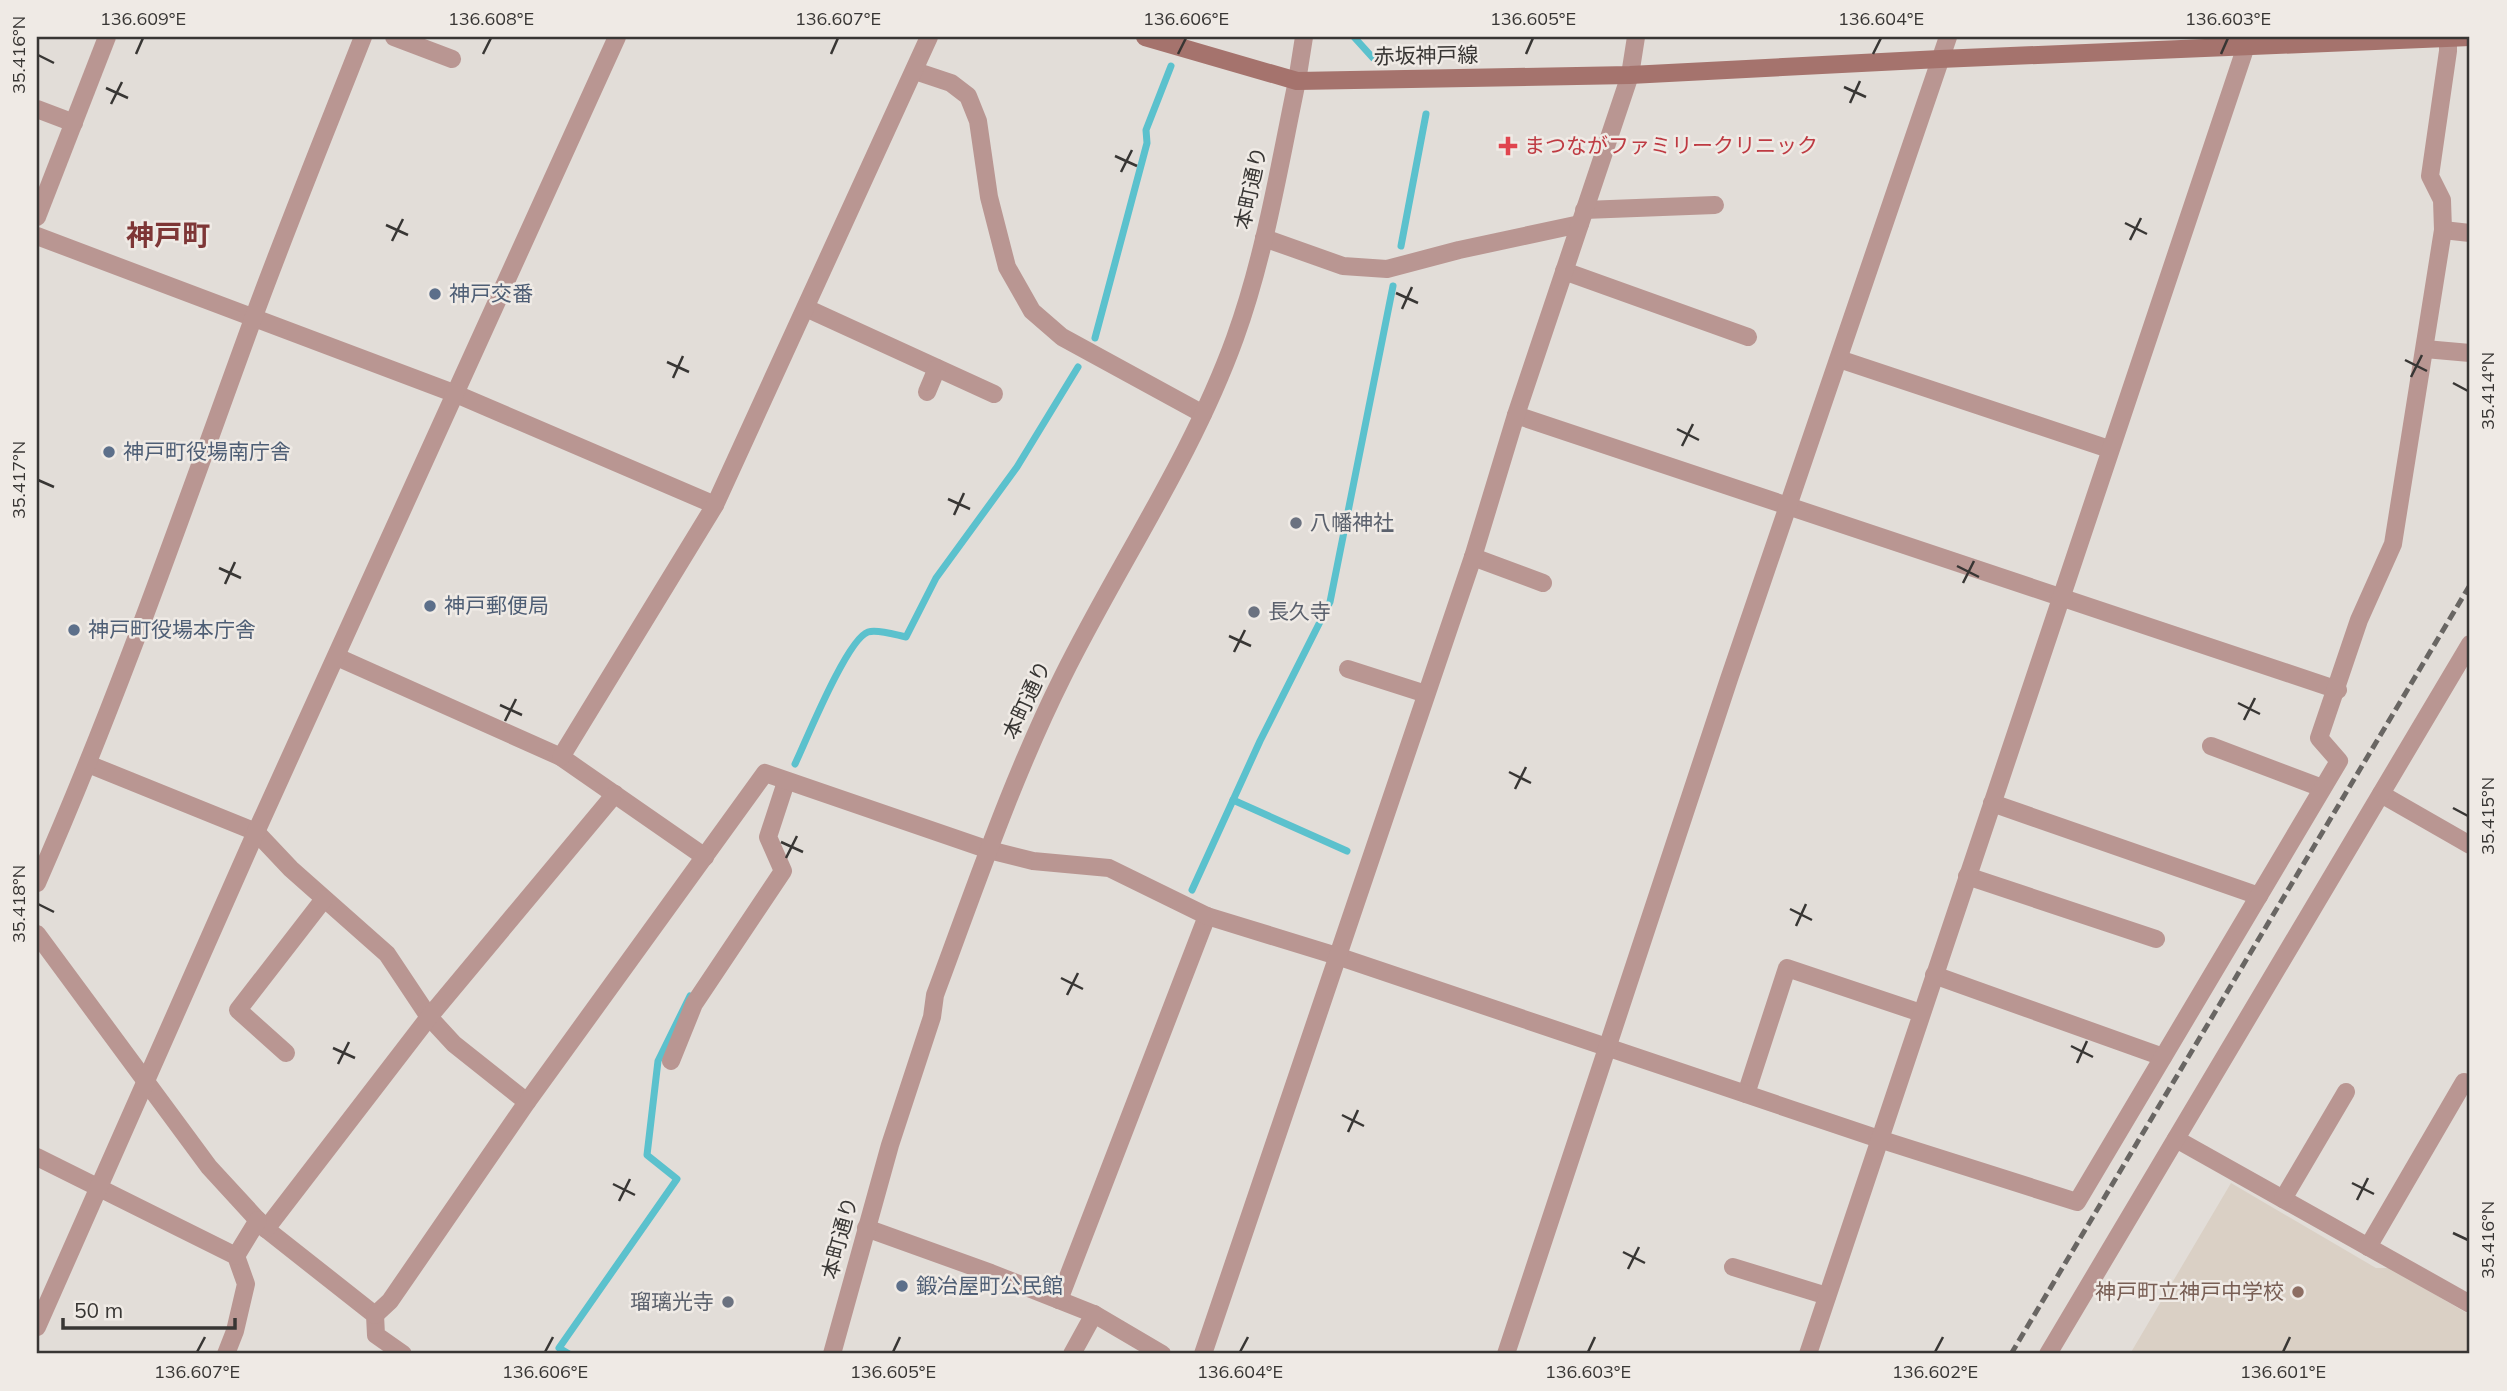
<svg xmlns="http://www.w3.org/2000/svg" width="2507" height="1391" font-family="Mulish,'Noto Sans JP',sans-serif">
<rect width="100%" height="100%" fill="#e2ddd8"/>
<polygon fill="#dad0c5" points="2231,1183 2376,1268 2390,1268 2470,1315 2470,1354 2130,1354"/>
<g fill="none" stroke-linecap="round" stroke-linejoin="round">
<g stroke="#5bc1cd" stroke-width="7">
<polyline points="1354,37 1373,58"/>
<polyline points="1401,246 1426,114"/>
<polyline points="1095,338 1147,143 1146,130 1171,66"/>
<path d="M795,764C806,741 847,639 868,632C878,629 896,635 906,637L936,578L1017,467L1078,367"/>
<polyline points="1233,800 1347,851"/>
<polyline points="1192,890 1260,741 1330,602 1393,286"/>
<polyline points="569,1354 559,1348 677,1179 647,1155 658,1061 690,996"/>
</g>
<g stroke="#b99692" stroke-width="18">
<polyline points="394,37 452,59"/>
<polyline points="915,71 951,83 968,96 978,121 989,197 1007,267 1032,311 1062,337 1203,414"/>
<polyline points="1297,81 1304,37"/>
<polyline points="37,109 74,123"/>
<polyline points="1584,210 1715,205"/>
<polyline points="2443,230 2470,233"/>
<polyline points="37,236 456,394 715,505"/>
<polyline points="1264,238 1343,266 1387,269 1459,250 1580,224"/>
<polyline points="1564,271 1748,337"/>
<polyline points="806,308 994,394"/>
<polyline points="2425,349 2470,353"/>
<polyline points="1839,359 2109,449"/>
<polyline points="927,392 937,368"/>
<polyline points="1516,415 2338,690"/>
<polyline points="1473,557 1543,583"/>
<polyline points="337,657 561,757 705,857"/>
<polyline points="1348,669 1426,694"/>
<polyline points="2211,746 2322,788"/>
<polyline points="561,757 715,505 929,37"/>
<polyline points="88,764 256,832 291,869 387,954 429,1017 454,1044 527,1102"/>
<polyline points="2381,794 2470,845"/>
<polyline points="1992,803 2259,896"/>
<polyline points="1967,876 2156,939"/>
<path d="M37,883C118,699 184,508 253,319C288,224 326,131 363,37"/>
<polyline points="37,934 209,1167 266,1229 375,1315 376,1335 403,1354"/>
<polyline points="1934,975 2163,1057"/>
<polyline points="286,1053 238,1010 324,899"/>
<polyline points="671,1061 694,1004 783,871 768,837 786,782"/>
<polyline points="1746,1094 1787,968 1921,1013"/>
<polyline points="2176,1139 2470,1304"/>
<polyline points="37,1157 236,1256 246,1284 235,1331 226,1354"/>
<polyline points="2283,1199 2346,1092"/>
<polyline points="866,1228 991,1273 1094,1314 1162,1354"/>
<polyline points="266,1229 429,1017 615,794"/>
<polyline points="2368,1247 2464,1082"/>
<polyline points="236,1256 258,1220"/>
<polyline points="1733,1267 1827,1296"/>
<polyline points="1059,1300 1207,916"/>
<polyline points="375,1315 390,1301 527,1102 765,773 989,850 1033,861 1109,868 1207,916 1337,956 1879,1139 2077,1202 2339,761 2319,738 2359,620 2393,544 2443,230 2442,200 2430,176 2448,51 2448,38"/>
<polyline points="1072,1354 1094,1314"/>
<polyline points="1203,1354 1473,557 1516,415 1630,75 1636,37"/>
<polyline points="1506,1354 1729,679 1948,37"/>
<polyline points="1808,1354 2249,37"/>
<polyline points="2048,1354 2470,644"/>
</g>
<g stroke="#b99692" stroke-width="18">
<polyline points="37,217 107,37"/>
<polyline points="37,1327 256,832 617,37"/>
<path d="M832,1354L890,1145L932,1017L935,995C975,888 1012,778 1063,676C1119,563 1192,457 1235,338C1265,255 1279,167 1297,81"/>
</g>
<polyline stroke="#a5736d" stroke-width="18" points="1145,37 1297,81 1630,75 1940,59 2470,37"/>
<polyline stroke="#696663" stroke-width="5" stroke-dasharray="10 5" stroke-linecap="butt" points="2011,1354 2470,585"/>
</g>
<path fill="none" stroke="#383634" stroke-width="2.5" d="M136,54L143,38M483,54L491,38M831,54L838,38M1178,54L1186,38M1526,54L1533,38M1873,54L1881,38M2221,54L2228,38M38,55L54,63M1844,87L1866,97M106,88L128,98M1850,103L1860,81M111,104L122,82M1115,156L1137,166M1121,172L1132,150M2125,223L2147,234M386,225L408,235M2130,240L2141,218M392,241L403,219M1396,293L1418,303M1402,309L1412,287M2405,360L2427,371M667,362L689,372M2411,377L2422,355M673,378L683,356M2453,383L2468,391M1677,429L1699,440M1682,446L1693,424M38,480L54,487M948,499L970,509M954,515L964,493M1957,566L1979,577M219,568L241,578M1963,583L1974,561M225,584L235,562M1229,636L1251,646M1234,652L1245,630M2238,703L2260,714M500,705L522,715M2244,720L2255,698M505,721L516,699M1509,772L1531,783M1515,789L1526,767M2453,808L2468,816M781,842L803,852M786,858L797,836M38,904L54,912M1790,909L1812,920M1796,926L1806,904M1061,978L1083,989M1067,995L1078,973M2071,1046L2093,1057M333,1048L355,1058M2077,1063L2087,1041M338,1064L349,1042M1342,1115L1364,1126M1348,1132L1358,1110M2352,1183L2374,1194M613,1184L635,1195M2357,1200L2368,1178M619,1201L630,1179M2453,1233L2468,1240M1623,1252L1645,1263M1628,1269L1639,1247M197,1352L205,1337M545,1352L553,1337M893,1352L900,1337M1240,1352L1248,1337M1588,1352L1595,1337M1935,1352L1943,1337M2283,1352L2290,1337"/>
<path fill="#e0444e" stroke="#efeae5" stroke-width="2.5" d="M1504.5 135.5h7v7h7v7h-7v7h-7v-7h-7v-7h7z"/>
<g fill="#5c6f8a" stroke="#efeae5" stroke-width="2.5">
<circle cx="435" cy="294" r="7"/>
<circle cx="109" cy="452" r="7"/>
<circle cx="430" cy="606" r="7"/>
<circle cx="74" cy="630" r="7"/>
<circle cx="902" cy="1286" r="7"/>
</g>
<g fill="#6b7280" stroke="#efeae5" stroke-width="2.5">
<circle cx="1296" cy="523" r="7"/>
<circle cx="1254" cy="612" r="7"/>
<circle cx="728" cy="1302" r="7"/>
</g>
<circle fill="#8d6e63" stroke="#efeae5" stroke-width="2.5" cx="2298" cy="1292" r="7"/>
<g text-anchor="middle" stroke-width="5" stroke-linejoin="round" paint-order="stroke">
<g font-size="21" fill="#383634" stroke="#efeae5">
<text transform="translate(1426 56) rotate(-1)" y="7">赤坂神戸線</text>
<text transform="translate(1251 188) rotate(-78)" y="7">本町通り</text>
<text transform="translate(1027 700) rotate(-65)" y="7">本町通り</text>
<text transform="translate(840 1238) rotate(-75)" y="7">本町通り</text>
</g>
<g font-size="21" fill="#be3a42" stroke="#efeae5" text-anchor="start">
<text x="1524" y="153">まつながファミリークリニック</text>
</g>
<g font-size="21" fill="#4e5e75" stroke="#efeae5" text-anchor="start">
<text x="449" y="301">神戸交番</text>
<text x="123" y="459">神戸町役場南庁舎</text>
<text x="444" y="613">神戸郵便局</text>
<text x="88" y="637">神戸町役場本庁舎</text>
<text x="916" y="1293">鍛冶屋町公民館</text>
</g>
<g font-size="21" fill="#5b616d" stroke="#efeae5" text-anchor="start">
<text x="1310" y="530">八幡神社</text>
<text x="1268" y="619">長久寺</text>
<text x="714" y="1309" text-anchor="end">瑠璃光寺</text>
</g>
<g font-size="21" fill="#785e54" stroke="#efeae5" text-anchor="end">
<text x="2284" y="1299">神戸町立神戸中学校</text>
</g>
<g font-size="28" font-weight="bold" fill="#7e3636" stroke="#efeae5">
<text x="168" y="245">神戸町</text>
</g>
</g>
<rect width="2507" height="1391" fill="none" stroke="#efeae5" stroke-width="77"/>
<path d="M63 1318v10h172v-10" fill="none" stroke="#383634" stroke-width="3.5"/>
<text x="74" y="1318" font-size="21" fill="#383634" stroke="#efeae5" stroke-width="5" paint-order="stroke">50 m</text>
<rect x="38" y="38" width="2430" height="1314" fill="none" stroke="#383634" stroke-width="2.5"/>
<g font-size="18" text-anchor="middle" fill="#383634">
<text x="143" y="25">136.609°E</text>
<text x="491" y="25">136.608°E</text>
<text x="838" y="25">136.607°E</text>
<text x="1186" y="25">136.606°E</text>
<text x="1533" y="25">136.605°E</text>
<text x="1881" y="25">136.604°E</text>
<text x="2228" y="25">136.603°E</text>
<text transform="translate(19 55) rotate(-90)" y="6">35.416°N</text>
<text transform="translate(2488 391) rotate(-90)" y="6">35.414°N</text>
<text transform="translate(19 480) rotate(-90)" y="6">35.417°N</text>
<text transform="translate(2488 816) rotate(-90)" y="6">35.415°N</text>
<text transform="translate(19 904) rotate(-90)" y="6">35.418°N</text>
<text transform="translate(2488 1240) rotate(-90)" y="6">35.416°N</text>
<text x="197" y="1378">136.607°E</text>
<text x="545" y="1378">136.606°E</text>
<text x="893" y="1378">136.605°E</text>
<text x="1240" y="1378">136.604°E</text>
<text x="1588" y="1378">136.603°E</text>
<text x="1935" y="1378">136.602°E</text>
<text x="2283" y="1378">136.601°E</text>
</g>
</svg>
